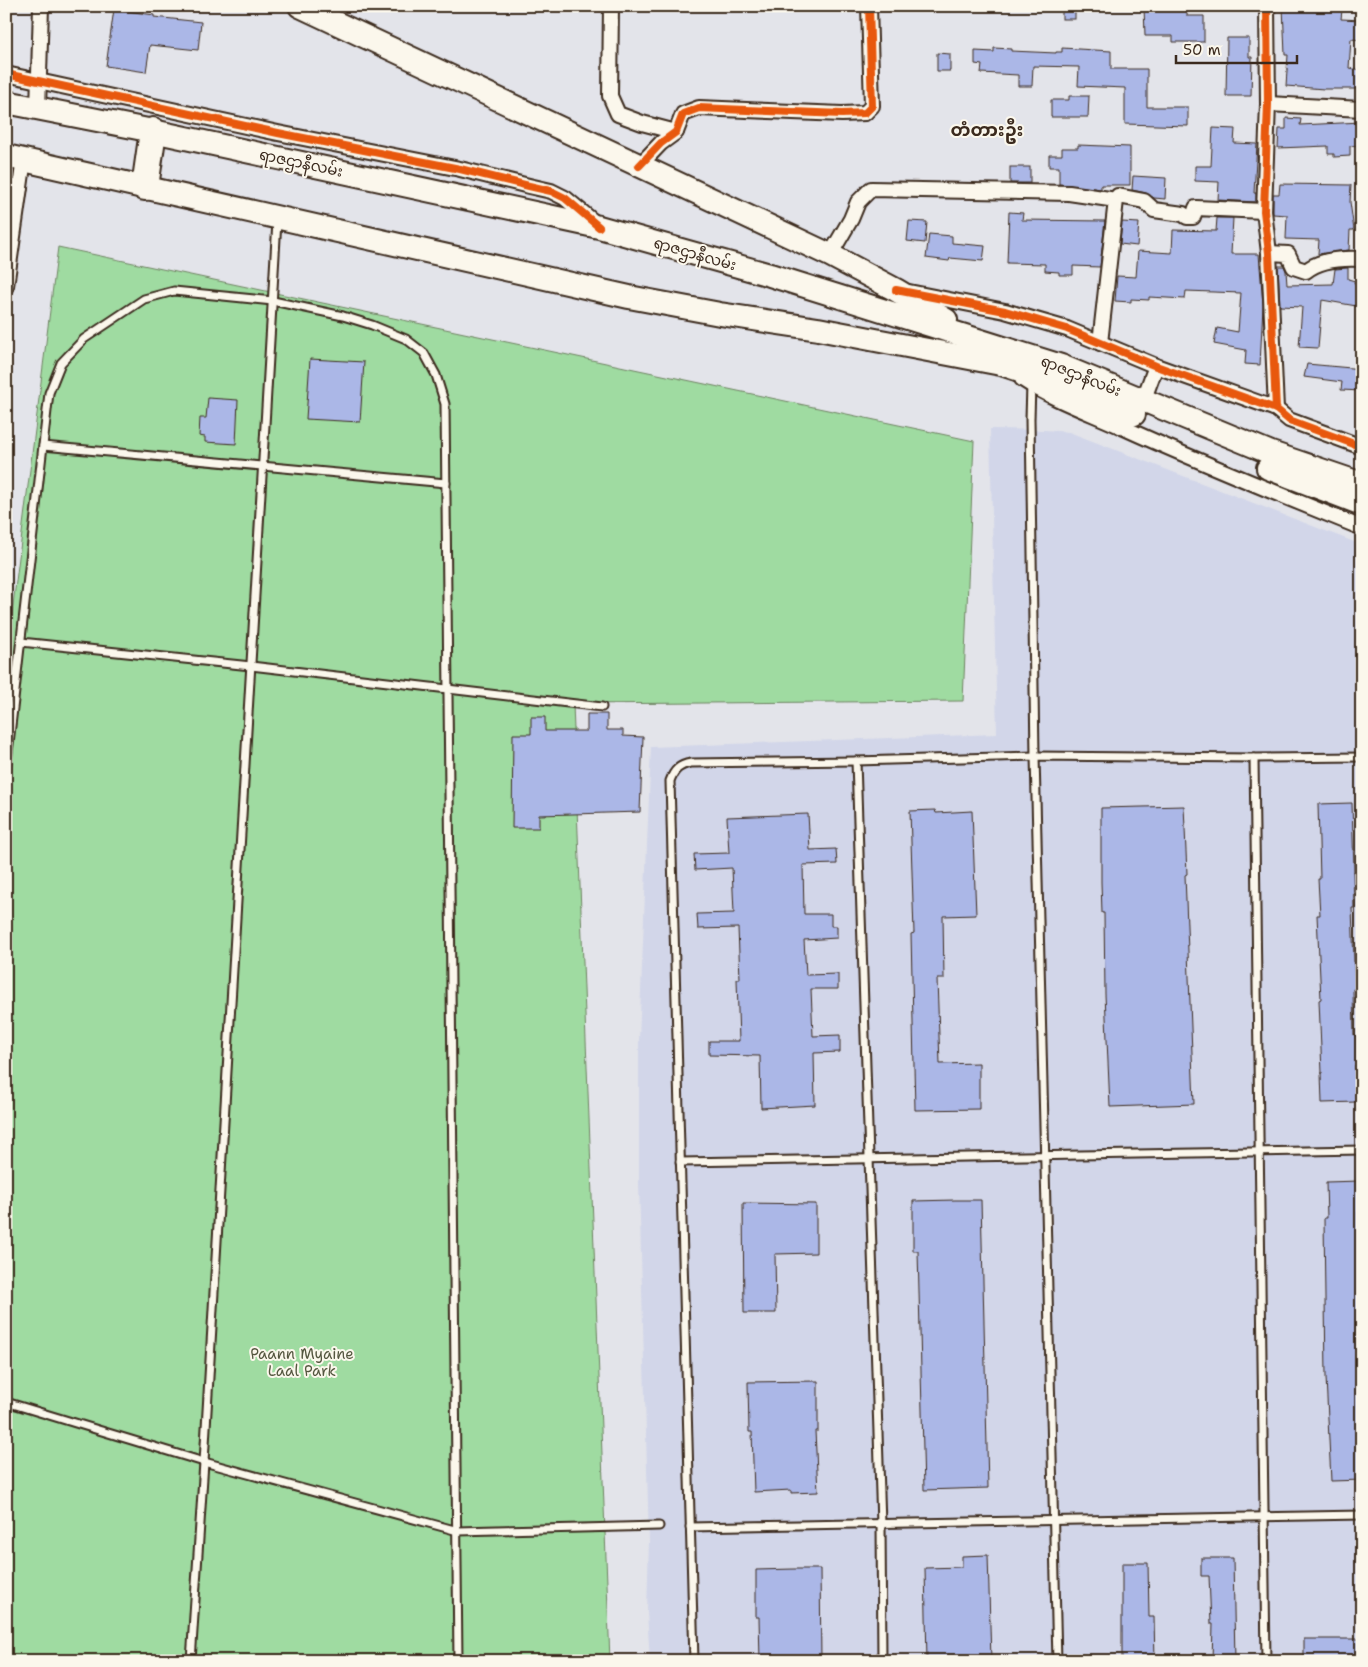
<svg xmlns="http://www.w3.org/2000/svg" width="1368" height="1667" font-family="'Shantell Sans','Noto Sans Myanmar',sans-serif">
<rect width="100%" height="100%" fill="#e3e4ea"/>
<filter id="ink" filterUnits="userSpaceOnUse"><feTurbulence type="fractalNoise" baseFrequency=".02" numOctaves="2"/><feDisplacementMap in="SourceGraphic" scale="10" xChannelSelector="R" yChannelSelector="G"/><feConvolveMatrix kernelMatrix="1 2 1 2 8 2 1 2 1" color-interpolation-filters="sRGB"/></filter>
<g filter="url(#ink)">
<polygon fill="#d2d6e9" points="990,429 1045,430 1069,432 1362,545 1362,1661 650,1661 647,1612 649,1541 639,1182 639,1040 651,747 997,734"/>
<polygon fill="#9fdba1" stroke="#6d8260" points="58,247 974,441 963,701 573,704 610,1661 6,1661 6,661"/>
<g fill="#abb7e7" stroke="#3b2a1e">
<rect x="1062" y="6" width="13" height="13"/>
<polygon points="1144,6 1187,6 1187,16 1204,16 1204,42 1173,42 1173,36 1145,36"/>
<polygon points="1283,6 1318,6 1318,9 1342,10 1341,19 1362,20 1362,40 1351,39 1349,68 1362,70 1362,89 1324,89 1286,86 1288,55 1285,55"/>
<polygon points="114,9 154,15 154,17 201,22 198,50 150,45 146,72 106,66"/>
<polygon points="1227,38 1249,38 1249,57 1252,57 1251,96 1226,96"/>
<polygon points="994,48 1011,49 1011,51 1056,53 1056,52 1062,52 1062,48 1111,51 1111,69 1147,69 1147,107 1188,107 1188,126 1125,124 1125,88 1078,86 1079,67 1033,66 1032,86 1018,86 1018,75 981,73 982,65 975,64 975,51 994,52"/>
<polygon points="937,53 950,54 950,71 937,71"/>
<polygon points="1069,96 1089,96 1088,117 1051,117 1051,100 1069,100"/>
<polygon points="1286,118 1301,119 1300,125 1362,122 1362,145 1350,146 1350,156 1334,157 1334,154 1328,154 1328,146 1278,148 1279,129 1286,129"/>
<polygon points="1213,128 1235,129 1234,143 1257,144 1254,193 1256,193 1256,202 1218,200 1219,182 1195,181 1195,166 1211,166"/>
<polygon points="1078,145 1130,147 1130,185 1101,185 1101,189 1059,184 1059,167 1049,167 1049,155 1062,155 1062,148 1078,148"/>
<rect x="1010" y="167" width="20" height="16"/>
<polygon points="1133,176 1166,178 1165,199 1154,198 1146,193 1132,190"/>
<polygon points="1280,184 1351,185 1350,202 1354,230 1350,230 1349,250 1318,254 1319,240 1286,239 1287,215 1273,214 1273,194 1279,194"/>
<polygon points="1009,212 1023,213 1022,220 1105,221 1100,267 1073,266 1073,275 1059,275 1059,272 1045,271 1045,264 1007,263"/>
<polygon points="1217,218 1233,218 1231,254 1259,254 1263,305 1260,365 1245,364 1246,350 1214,344 1217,328 1238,332 1241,293 1186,291 1185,299 1149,297 1149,300 1131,299 1131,302 1115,301 1117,276 1136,277 1138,251 1172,253 1173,230 1216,231"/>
<polygon points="909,221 927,222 925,243 907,241"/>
<polygon points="1122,222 1139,223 1137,246 1120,244"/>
<polygon points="929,234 952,236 952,243 985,246 983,261 950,258 949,261 926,258"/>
<polygon points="1278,266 1284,266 1286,271 1287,285 1333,284 1335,269 1348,268 1348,279 1355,281 1354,283 1362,283 1362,307 1322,300 1318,348 1299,347 1302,307 1280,306"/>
<polygon points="310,359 364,362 360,422 306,419"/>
<polygon points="1307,364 1362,369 1362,391 1341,390 1342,382 1304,377"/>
<polygon points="208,398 238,400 236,444 205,442 205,437 199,436 200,418 206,418"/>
<polygon points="587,714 607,714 607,730 623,730 623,736 643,737 640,812 539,815 539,828 512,828 513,734 531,734 531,717 545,717 545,731 587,731"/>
<polygon points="1352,803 1354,872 1353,872 1354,908 1352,908 1355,989 1353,989 1354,1035 1356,1035 1357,1065 1355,1065 1356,1102 1322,1103 1321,1073 1322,1073 1319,1000 1321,999 1317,915 1320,915 1318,879 1320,879 1318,804"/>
<polygon points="1184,806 1187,874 1185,875 1194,1104 1110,1107 1105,994 1104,913 1102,913 1101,882 1101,808"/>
<polygon points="935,810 936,813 972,811 976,915 943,916 944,979 937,979 940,1064 979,1063 979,1109 915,1110 911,934 914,933 910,811"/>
<polygon points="808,814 810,850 836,849 837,864 803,865 804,914 831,914 831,926 837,926 837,938 804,940 806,975 838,974 838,989 811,989 813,1036 840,1035 840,1052 814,1053 815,1105 761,1108 760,1056 709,1055 709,1041 739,1041 737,979 740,979 738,928 698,929 697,914 734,913 732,868 695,870 694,854 729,853 727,817"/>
<polygon points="1360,1181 1362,1211 1358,1212 1362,1480 1331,1481 1326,1377 1324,1218 1327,1218 1326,1182"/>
<polygon points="955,1200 981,1200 988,1488 924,1490 918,1251 913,1251 913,1201"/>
<polygon points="743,1203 816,1204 816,1253 775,1254 776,1313 744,1313"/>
<polygon points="818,1381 818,1431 815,1431 818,1492 791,1493 791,1490 754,1492 752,1432 749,1432 748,1382"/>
<polygon points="988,1555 991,1661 927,1661 925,1568 962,1567 962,1556"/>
<polygon points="1201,1558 1233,1558 1235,1661 1212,1661 1213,1624 1211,1624 1209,1576 1201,1576"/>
<polygon points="1122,1563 1148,1563 1149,1617 1154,1617 1155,1661 1122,1661"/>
<polygon points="794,1569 820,1569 821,1661 760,1661 759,1617 756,1617 756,1570"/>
<rect x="1304" y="1639" width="58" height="22"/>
</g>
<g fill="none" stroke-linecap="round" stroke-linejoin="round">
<defs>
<g id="lane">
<polyline points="1031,385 1030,419 1035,756 1057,1661"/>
<polyline points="43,446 446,483"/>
<polyline points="21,642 251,666 602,707"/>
<polyline points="1254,758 1266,1661"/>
<polyline points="856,761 881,1524 882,1661"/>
<polyline points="6,770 49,393 61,363 84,339 144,299 174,291 273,301 343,316 372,325 406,339 424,353 436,375 445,404 458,1661"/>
<polyline points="680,1162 1362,1150"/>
<polyline points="6,1402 204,1462 458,1531 659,1526"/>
<polyline points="690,1527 1362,1515"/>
<polyline points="191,1661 204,1462 277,221"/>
<path d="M694,1661L670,781C674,770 679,765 691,763L856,761L1035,756L1254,758L1362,757"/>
</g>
<g id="street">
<polyline points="611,6 610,96 618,114 642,123 676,132"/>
<polyline points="1267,6 1268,104 1264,211 1269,253 1276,409"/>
<polyline points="6,74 278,133 460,169 529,186 551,191 565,198 595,223"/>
<polyline points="1268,104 1362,109"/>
<polyline points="38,109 41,6"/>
<polyline points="639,166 661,143 676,132 683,114 699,108 842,114 865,113 872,106 869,6"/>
<polyline points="6,187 20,188"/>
<path d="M1269,253L1288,254L1294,267L1306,271C1320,259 1344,258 1362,259"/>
<polyline points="830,255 851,219 858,202 871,189 1069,193 1116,200 1118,196 1144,201 1154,210 1183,214 1187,217 1193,217 1196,208 1264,211"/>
<polyline points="6,286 24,159"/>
<polyline points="909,292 1005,311 1067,329 1156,366 1276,409 1289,420 1362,447"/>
<polyline points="1100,343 1116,200"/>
<path d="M1022,379C1052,399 1089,412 1122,427C1201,463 1281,495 1362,528"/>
<polyline points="1143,401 1156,366"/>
</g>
<g id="primary">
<polyline points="300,6 830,255 896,290 946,320"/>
<polyline points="6,102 153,131 599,227 770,275 1061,366 1271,453 1362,484"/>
<polyline points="6,156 629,297 720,314 818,329 1001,364 1056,382 1134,414"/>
<polyline points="1268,468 1362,504"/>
</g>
<polyline id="highway" points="145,187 153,131"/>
</defs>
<use href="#lane" stroke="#3b2a1e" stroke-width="11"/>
<use href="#street" stroke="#3b2a1e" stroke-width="18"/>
<use href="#primary" stroke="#3b2a1e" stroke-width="26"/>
<use href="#highway" stroke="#3b2a1e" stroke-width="30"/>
<use href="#lane" stroke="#fbf7ec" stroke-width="7"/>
<use href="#street" stroke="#fbf7ec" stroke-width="14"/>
<use href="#primary" stroke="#fbf7ec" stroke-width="22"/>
<use href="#highway" stroke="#fbf7ec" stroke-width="26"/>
<defs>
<g id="cycleway">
<polyline points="1267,6 1268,104 1264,211 1269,253 1276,409"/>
<polyline points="6,74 278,133 460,169 529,186 551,191 565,198 599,227"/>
<polyline points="639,166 661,143 676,132 683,114 699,108 842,114 865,113 872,106 869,6"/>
<polyline points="896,290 1005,311 1067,329 1156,366 1276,409 1289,420 1362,447"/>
</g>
</defs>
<use href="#cycleway" stroke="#fbf7ec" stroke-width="11"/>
<use href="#cycleway" stroke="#e8590c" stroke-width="8"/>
</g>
</g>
<g text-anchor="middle" stroke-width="4" stroke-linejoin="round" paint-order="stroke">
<g font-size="15" fill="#3b2a1e" stroke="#fbf7ec">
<text transform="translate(301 163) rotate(12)" y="5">ရာဇဌာနီလမ်း</text>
<text transform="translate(695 254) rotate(16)" y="5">ရာဇဌာနီလမ်း</text>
<text transform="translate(1081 376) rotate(22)" y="5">ရာဇဌာနီလမ်း</text>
</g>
<g font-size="15" fill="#54563f" stroke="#fbf7ec">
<text x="302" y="1359">Paann Myaine<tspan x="302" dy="17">Laal Park</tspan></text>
</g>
<g font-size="18" font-weight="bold" fill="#3b2a1e" stroke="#fbf7ec">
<text x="987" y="136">တံတားဦး</text>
</g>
</g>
<rect width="1368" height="1667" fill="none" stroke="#fbf7ec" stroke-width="25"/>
<rect x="12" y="12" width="1343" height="1642" fill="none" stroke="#3b2a1e" stroke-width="2" filter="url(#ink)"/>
<path d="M1176 55v8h121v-8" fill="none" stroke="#3b2a1e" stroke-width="2.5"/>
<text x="1183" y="55" font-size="15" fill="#3b2a1e" stroke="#fbf7ec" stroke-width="4" paint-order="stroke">50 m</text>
</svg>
